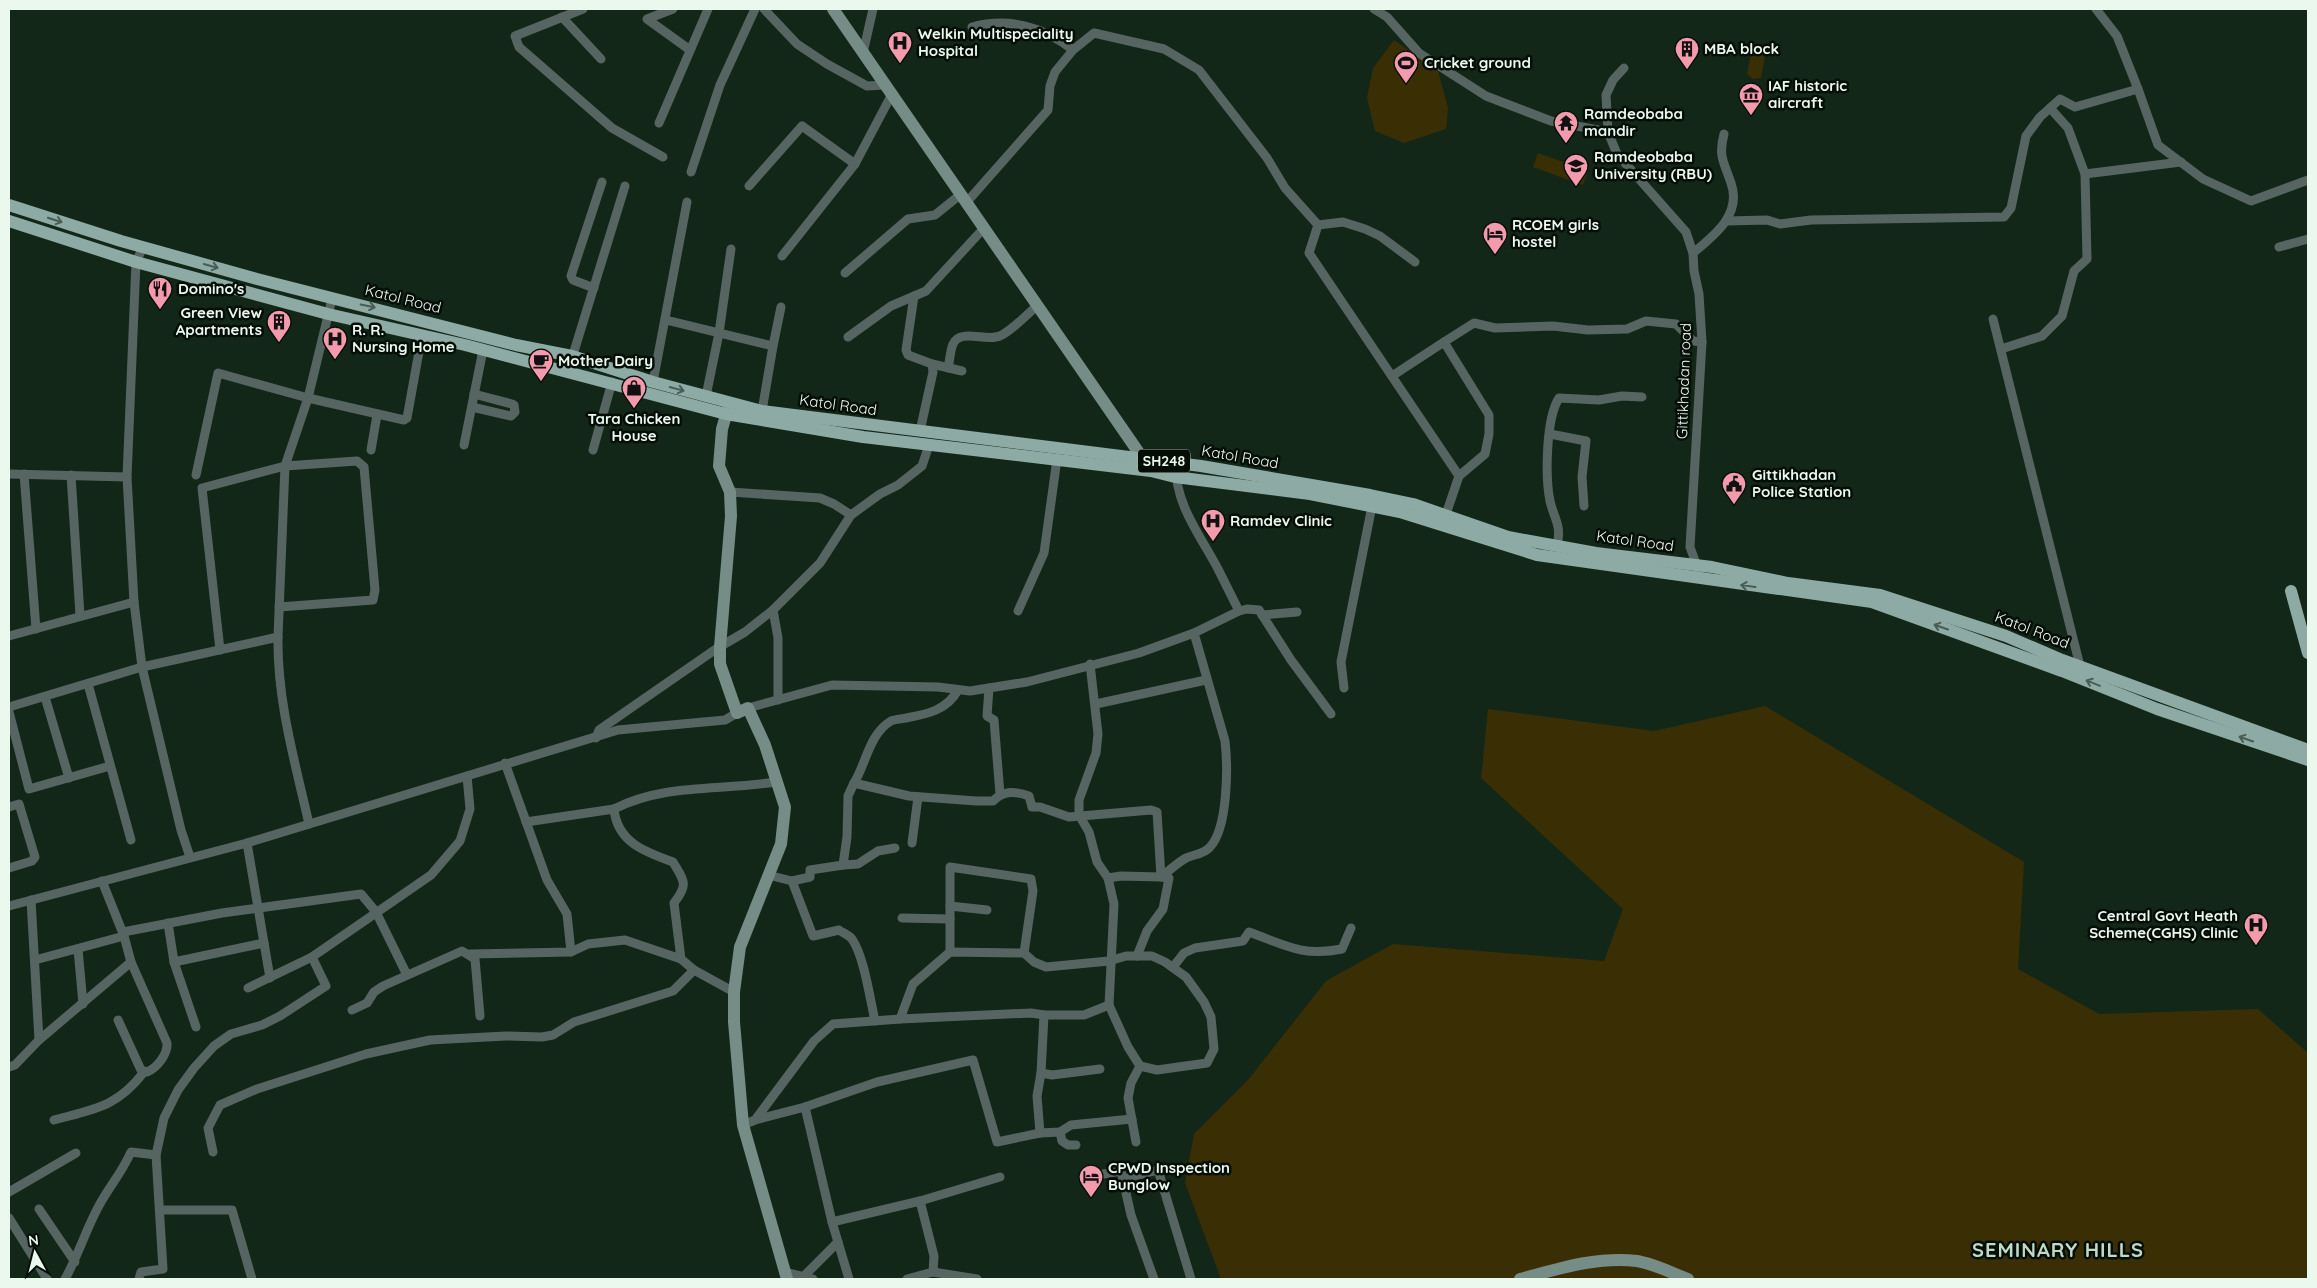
<svg xmlns="http://www.w3.org/2000/svg" width="2317" height="1288" font-family="Quicksand,sans-serif">
<rect width="100%" height="100%" fill="#122718"/>
<g fill="#3a2f04">
<polygon points="1394,40 1438,71 1448,108 1446,129 1404,143 1375,131 1367,98 1373,68"/>
<polygon points="1755,51 1763,52 1765,56 1761,78 1753,79 1747,74 1751,53"/>
<polygon points="1538,153 1588,171 1583,185 1533,167"/>
<polygon points="1765,706 2024,862 2018,969 2099,1014 2258,1009 2308,1053 2308,1279 1221,1279 1185,1183 1194,1134 1248,1080 1326,981 1393,944 1604,961 1623,909 1481,778 1488,709 1654,731"/>
</g>
<g fill="none" stroke-linecap="round" stroke-linejoin="round">
<g stroke="#576562" stroke-width="9">
<polyline points="583,9 515,36 519,47 612,128 663,157"/>
<polyline points="673,9 647,19 690,50"/>
<polyline points="764,9 797,44 827,64 867,86 885,85"/>
<polyline points="1374,9 1387,17 1419,53 1486,96 1551,121 1608,132"/>
<polyline points="2096,9 2117,36 2138,89"/>
<polyline points="562,17 601,59"/>
<path d="M972,27C1009,17 1044,27 1073,50"/>
<polyline points="863,53 873,9"/>
<polyline points="1624,68 1613,80 1606,95 1608,132 1617,154 1686,232 1693,253 1694,271 1699,294 1702,342 1690,547 1698,569"/>
<polyline points="659,123 708,9"/>
<polyline points="691,172 720,85 755,9"/>
<polyline points="2085,174 2181,162"/>
<polyline points="749,186 802,126 855,164 892,94"/>
<polyline points="966,203 1048,110 1050,86 1055,72 1073,50 1094,33 1164,49 1199,70 1267,158 1285,188 1318,225"/>
<polyline points="1727,221 1767,220 1780,224 1811,220 2004,217 2011,208 2026,136 2040,117 2060,99 2075,107 2138,89 2158,145 2203,179 2251,201 2308,180"/>
<polyline points="143,247 136,262 127,477 134,602 142,667 181,830 190,857"/>
<polyline points="2279,247 2308,239"/>
<path d="M1693,253C1715,235 1742,214 1731,183C1724,162 1718,157 1724,134"/>
<polyline points="782,256 855,164"/>
<polyline points="1415,262 1380,236 1365,229 1343,222 1318,225 1309,253 1459,476 1444,520"/>
<polyline points="845,273 908,219 935,215 961,194"/>
<polyline points="594,288 573,280 571,276 602,182"/>
<polyline points="914,296 906,350 908,355 932,364 933,372 920,431"/>
<polyline points="1993,319 2080,666"/>
<polyline points="666,320 773,346 781,307"/>
<polyline points="848,337 891,306 926,291 984,228"/>
<polyline points="1444,342 1474,323 1495,328 1553,326 1588,330 1627,329 1646,321 1676,324 1693,341 1702,342"/>
<polyline points="2001,349 2042,336 2062,316 2074,271 2087,259 2085,174 2068,128 2050,108"/>
<polyline points="932,364 962,371"/>
<path d="M948,368C950,360 950,351 953,344C960,328 986,342 1000,336C1013,330 1026,315 1037,306"/>
<polyline points="568,371 625,186"/>
<polyline points="1392,376 1444,342 1489,415 1489,434 1485,454 1459,476"/>
<polyline points="653,382 687,202"/>
<polyline points="706,396 719,333 731,249"/>
<polyline points="472,407 511,416 515,412 514,405 512,404 474,394"/>
<polyline points="762,411 773,346"/>
<polyline points="1550,434 1586,441 1582,477 1584,506"/>
<polyline points="464,445 483,350"/>
<polyline points="371,450 377,415"/>
<polyline points="593,450 612,382"/>
<path d="M1176,463C1174,503 1200,535 1218,569C1225,583 1232,597 1239,611"/>
<polyline points="9,474 127,477"/>
<polyline points="24,474 36,629"/>
<polyline points="71,475 80,615"/>
<polyline points="196,475 218,373 308,398 404,420 407,418 422,335"/>
<polyline points="730,492 820,498 834,504 851,515"/>
<path d="M1557,545C1562,525 1554,519 1550,501C1545,476 1546,418 1559,398L1599,400L1622,396L1642,397"/>
<polyline points="773,610 778,638 778,700"/>
<polyline points="1018,611 1044,553 1057,459"/>
<polyline points="1262,615 1297,612"/>
<polyline points="9,636 134,602"/>
<path d="M278,637C277,701 295,762 309,824"/>
<polyline points="220,650 202,488 285,466 357,461 364,467 375,590 373,600 279,607"/>
<polyline points="1090,664 1098,734 1096,753 1079,800 1079,815 1089,832 1097,862 1108,878 1114,904 1109,1005 1128,1047 1140,1066"/>
<polyline points="88,684 131,840"/>
<polyline points="989,688 987,716 994,720 1000,794"/>
<polyline points="1344,688 1341,662 1372,506"/>
<polyline points="45,697 69,778"/>
<polyline points="1096,704 1206,680"/>
<polyline points="9,707 142,667 278,637 285,466 308,398 332,299"/>
<polyline points="748,708 832,685 938,687 970,691 1027,682 1139,653 1194,633 1239,611 1247,609 1259,610 1291,660 1331,714"/>
<polyline points="9,712 29,789 110,766"/>
<polyline points="596,738 599,730 716,649 745,632 773,610 820,563 851,515 880,494 898,485 922,466 929,445"/>
<polyline points="505,763 547,880 567,914 571,952"/>
<path d="M854,783C866,764 869,734 891,721C895,719 902,719 906,718C928,714 947,710 958,690"/>
<polyline points="9,807 19,804 35,857 32,861 9,868"/>
<polyline points="526,822 614,809"/>
<polyline points="247,843 270,978"/>
<polyline points="912,843 918,797"/>
<polyline points="843,865 858,864 878,851 895,848"/>
<path d="M768,875L792,881L810,877V870L843,865L847,837L848,796L854,783L909,796L976,801H993C1004,790 1015,791 1029,796L1032,807H1040L1069,817L1151,810L1157,812L1161,877L1121,876L1108,878"/>
<path d="M102,881L124,936L131,962L167,1043C168,1054 157,1068 147,1072L141,1070L118,1020"/>
<path d="M792,881L813,936L839,930C843,933 849,935 852,939C864,956 870,999 875,1021"/>
<polyline points="31,900 39,1040"/>
<polyline points="9,906 247,843 618,730 725,720 737,713"/>
<polyline points="950,906 987,910"/>
<polyline points="902,918 950,919"/>
<polyline points="168,923 174,962 196,1027"/>
<polyline points="123,932 222,913 361,894 376,912 407,975"/>
<polyline points="78,949 83,1004"/>
<polyline points="950,952 950,867 1031,879 1033,891 1024,953"/>
<polyline points="470,954 571,952 588,944 625,940 681,959"/>
<path d="M1137,956L1147,931L1163,909L1169,878L1161,877C1169,871 1177,863 1186,858C1194,854 1203,855 1210,847C1228,828 1228,767 1225,741L1194,633"/>
<polyline points="35,960 124,936"/>
<polyline points="174,962 264,943"/>
<path d="M1173,967L1184,953L1195,948L1243,941L1249,932C1285,945 1302,957 1342,949L1351,928"/>
<polyline points="248,988 312,957"/>
<path d="M734,992L694,970L681,959L674,903C689,884 684,881 673,862C645,852 617,842 614,809C664,783 721,791 775,782"/>
<polyline points="352,1010 367,1003 374,992 383,986 462,951 475,959 480,1016"/>
<polyline points="1044,1015 1084,1015 1109,1005"/>
<polyline points="9,1067 15,1065 39,1040 131,962"/>
<polyline points="1041,1073 1052,1075 1100,1069"/>
<polyline points="805,1107 832,1222 849,1279"/>
<path d="M54,1120C95,1109 117,1107 144,1072"/>
<polyline points="755,1120 805,1107 877,1082 973,1060 997,1142 1040,1133 1037,1096 1041,1073 1044,1015 1031,1013 900,1019"/>
<polyline points="743,1125 755,1120 814,1041 833,1024 900,1019 913,984 950,952 1024,953 1034,962 1046,967 1109,961 1126,956 1152,956 1165,962 1186,977 1204,1002 1211,1017 1214,1049 1207,1063 1157,1070 1140,1066 1131,1083 1128,1098 1136,1142"/>
<polyline points="1060,1132 1062,1141 1068,1145 1076,1145"/>
<polyline points="1040,1133 1060,1132 1071,1125 1132,1119"/>
<polyline points="213,1152 208,1128 220,1105 257,1089 366,1054 430,1040 506,1036 542,1037 553,1035 574,1022 673,991 694,970"/>
<polyline points="1086,1177 1121,1171 1131,1215 1154,1279"/>
<polyline points="1123,1179 1158,1170 1191,1279"/>
<polyline points="9,1192 76,1153"/>
<polyline points="920,1201 1000,1177"/>
<polyline points="39,1209 75,1262"/>
<polyline points="160,1210 232,1210 252,1279"/>
<polyline points="9,1218 47,1279"/>
<polyline points="832,1222 920,1201 934,1256 933,1272 907,1279"/>
<polyline points="785,1272 813,1279"/>
<polyline points="933,1272 977,1279"/>
<polyline points="804,1276 838,1242"/>
<path d="M65,1279C79,1254 87,1226 101,1202C112,1183 122,1172 131,1152L156,1155"/>
<polyline points="139,1279 141,1272 163,1269 156,1155 164,1118 178,1090 194,1068 214,1046 231,1034 262,1025 280,1016 326,986 312,957 431,875 460,841 470,809 467,776"/>
</g>
<g stroke="#768c87" stroke-width="12">
<polyline points="833,9 1148,466"/>
<polyline points="729,405 722,429 719,466 730,492 731,516 720,647 720,664 737,713 748,708 765,745 785,807 781,844 740,947 734,992 734,1022 743,1125 787,1279"/>
<path d="M1520,1279C1558,1269 1597,1256 1637,1261C1654,1264 1672,1273 1688,1279"/>
</g>
<g stroke="#8daaa4" stroke-width="12">
<polyline points="9,205 121,241 257,279 516,345 572,356 653,382 762,411 1201,466 1370,495 1413,504 1508,537 1596,553 1712,567 1788,583 1880,595 2006,636 2062,660 2308,750"/>
<polyline points="9,221 136,262 328,314 465,345 726,414 863,437 1151,471 1175,477 1310,494 1400,512 1537,555 1872,602 2062,671 2157,709 2308,760"/>
<polyline points="2291,591 2308,653"/>
</g>
</g>
<defs><path id="oneway-shaft" d="M-6 0H5M1.5-3L5.5 0L1.5 3" fill="none" stroke-width="1.6" stroke-linecap="round" stroke-linejoin="round" transform="scale(1.25)"/></defs>
<g stroke="#495c56">
<use href="#oneway-shaft" transform="translate(55 220) rotate(18)"/>
<use href="#oneway-shaft" transform="translate(211 266) rotate(16)"/>
<use href="#oneway-shaft" transform="translate(368 306) rotate(11)"/>
<use href="#oneway-shaft" transform="translate(677 389) rotate(15)"/>
<use href="#oneway-shaft" transform="translate(1748 586) rotate(-172)"/>
<use href="#oneway-shaft" transform="translate(1941 627) rotate(-161)"/>
<use href="#oneway-shaft" transform="translate(2093 683) rotate(-158)"/>
<use href="#oneway-shaft" transform="translate(2246 739) rotate(-161)"/>
</g>
<defs>
<symbol id="hospital-pin" viewBox="-11 -11 22 30"><path d="M0 17L-7.5 6A9.5 9.5 0 1 1 7.5 6Z" fill="#f39aac" stroke="#050d07"/><path d="M-5-5h3v3.5h4V-5h3V5h-3V1.5h-4V5h-3Z" fill="#111"/></symbol>
<symbol id="building-pin" viewBox="-11 -11 22 30"><path d="M0 17L-7.5 6A9.5 9.5 0 1 1 7.5 6Z" fill="#f39aac" stroke="#050d07"/><path d="M-4-6H4V6H1V3H-1V6H-4ZM-2.5-4.3h1.7v1.8h-1.7ZM.8-4.3h1.7v1.8H.8ZM-2.5-1h1.7V.8h-1.7ZM.8-1h1.7V.8H.8Z" fill="#111"/></symbol>
<symbol id="stadium-pin" viewBox="-11 -11 22 30"><path d="M0 17L-7.5 6A9.5 9.5 0 1 1 7.5 6Z" fill="#f39aac" stroke="#050d07"/><path d="M0-5a6.5 5 0 1 0 0 10a6.5 5 0 1 0 0-10ZM-3.5-1.8h7v3.6h-7Z" fill="#111"/></symbol>
<symbol id="museum-pin" viewBox="-11 -11 22 30"><path d="M0 17L-7.5 6A9.5 9.5 0 1 1 7.5 6Z" fill="#f39aac" stroke="#050d07"/><path d="M0-6L6-3V-2H-6V-3ZM-5-1h2V3h-2ZM-1-1h2V3h-2ZM3-1h2V3H3ZM-6 4H6V6H-6Z" fill="#111"/></symbol>
<symbol id="temple-pin" viewBox="-11 -11 22 30"><path d="M0 17L-7.5 6A9.5 9.5 0 1 1 7.5 6Z" fill="#f39aac" stroke="#050d07"/><path d="M0-6L5-2H3V0L6.5 2.5H4V6H1.5V3h-3V6H-4V2.5H-6.5L-3 0V-2H-5Z" fill="#111"/></symbol>
<symbol id="university-pin" viewBox="-11 -11 22 30"><path d="M0 17L-7.5 6A9.5 9.5 0 1 1 7.5 6Z" fill="#f39aac" stroke="#050d07"/><path d="M0-5L7-2L0 1L-7-2ZM-4 1L0 2.5L4 1V4Q0 6-4 4Z" fill="#111"/></symbol>
<symbol id="hotel-pin" viewBox="-11 -11 22 30"><path d="M0 17L-7.5 6A9.5 9.5 0 1 1 7.5 6Z" fill="#f39aac" stroke="#050d07"/><path d="M-6-4.5h1.5V1H6V5H4.5V3h-9V5H-6ZM-4 0a1.8 1.8 0 1 1 3.6 0ZM.5 0V-2.5h3Q6-2.5 6 0Z" fill="#111"/></symbol>
<symbol id="restaurant-pin" viewBox="-11 -11 22 30"><path d="M0 17L-7.5 6A9.5 9.5 0 1 1 7.5 6Z" fill="#f39aac" stroke="#050d07"/><path d="M-5-6h1v4h1v-4h1v4h1v-4h1v5L-1.5 .5V6h-2V.5L-5-1ZM5-6V6H3V1.5H1.5Q1.5-4 5-6Z" fill="#111"/></symbol>
<symbol id="cafe-pin" viewBox="-11 -11 22 30"><path d="M0 17L-7.5 6A9.5 9.5 0 1 1 7.5 6Z" fill="#f39aac" stroke="#050d07"/><path d="M-5.5-4.5H6V0H3Q3 3.5 0 3.5H-2.5Q-5.5 3.5-5.5 0ZM3-3.2v2h1.7v-2ZM-6 4.5H4V6H-6Z" fill="#111"/></symbol>
<symbol id="shop-pin" viewBox="-11 -11 22 30"><path d="M0 17L-7.5 6A9.5 9.5 0 1 1 7.5 6Z" fill="#f39aac" stroke="#050d07"/><path d="M-5-2.5h2.3a2.7 3.5 0 0 1 5.4 0H5L5.5 6h-11ZM-1.5-2.5h3a1.5 2.3 0 0 0-3 0Z" fill="#111"/></symbol>
<symbol id="civic-pin" viewBox="-11 -11 22 30"><path d="M0 17L-7.5 6A9.5 9.5 0 1 1 7.5 6Z" fill="#f39aac" stroke="#050d07"/><path d="M-.6-6.5H3V-4.5H.6V-3L4-1V1h2V6H-6V1h2V-1L-.6-3ZM-1.2 2.5V6h2.4V2.5Z" fill="#111"/></symbol>
</defs>
<g fill-rule="evenodd">
<use href="#hospital-pin" x="886" y="29" width="28" height="38"/>
<use href="#building-pin" x="1673" y="35" width="28" height="38"/>
<use href="#stadium-pin" x="1392" y="49" width="28" height="38"/>
<use href="#museum-pin" x="1737" y="81" width="28" height="38"/>
<use href="#temple-pin" x="1552" y="109" width="28" height="38"/>
<use href="#university-pin" x="1562" y="152" width="28" height="38"/>
<use href="#hotel-pin" x="1481" y="220" width="28" height="38"/>
<use href="#restaurant-pin" x="146" y="275" width="28" height="38"/>
<use href="#building-pin" x="265" y="308" width="28" height="38"/>
<use href="#hospital-pin" x="321" y="325" width="28" height="38"/>
<use href="#cafe-pin" x="527" y="347" width="28" height="38"/>
<use href="#shop-pin" x="620" y="374" width="28" height="38"/>
<use href="#civic-pin" x="1720" y="470" width="28" height="38"/>
<use href="#hospital-pin" x="1199" y="507" width="28" height="38"/>
<use href="#hospital-pin" x="2242" y="911" width="28" height="38"/>
<use href="#hotel-pin" x="1077" y="1163" width="28" height="38"/>
</g>
<g text-anchor="middle" stroke-width="5" stroke-linejoin="round" paint-order="stroke">
<rect fill="#050d07" stroke="#a6b2a9" stroke-width="1" x="1138" y="449.5" width="52" height="23" rx="4"/>
<g font-size="14" font-weight="bold" fill="#ebf8ee">
<text x="1164" y="466">SH248</text>
</g>
<g font-size="15" font-weight="bold" fill="#ebf8ee" stroke="#050d07" text-anchor="start">
<text x="918" y="39">Welkin Multispeciality<tspan x="918" dy="17">Hospital</tspan></text>
<text x="1704" y="54">MBA block</text>
<text x="1424" y="68">Cricket ground</text>
<text x="1768" y="91">IAF historic<tspan x="1768" dy="17">aircraft</tspan></text>
<text x="1584" y="119">Ramdeobaba<tspan x="1584" dy="17">mandir</tspan></text>
<text x="1594" y="162">Ramdeobaba<tspan x="1594" dy="17">University (RBU)</tspan></text>
<text x="1512" y="230">RCOEM girls<tspan x="1512" dy="17">hostel</tspan></text>
<text x="178" y="294">Domino's</text>
<text x="262" y="318" text-anchor="end">Green View<tspan x="262" dy="17">Apartments</tspan></text>
<text x="352" y="335">R. R.<tspan x="352" dy="17">Nursing Home</tspan></text>
<text x="558" y="366">Mother Dairy</text>
<text x="634" y="424" text-anchor="middle">Tara Chicken<tspan x="634" dy="17">House</tspan></text>
<text x="1752" y="480">Gittikhadan<tspan x="1752" dy="17">Police Station</tspan></text>
<text x="1230" y="526">Ramdev Clinic</text>
<text x="2238" y="921" text-anchor="end">Central Govt Heath<tspan x="2238" dy="17">Scheme(CGHS) Clinic</tspan></text>
<text x="1108" y="1173">CPWD Inspection<tspan x="1108" dy="17">Bunglow</tspan></text>
</g>
<g font-size="15" fill="#ebf8ee" stroke="#050d07">
<text transform="translate(403 299) rotate(14)" y="5">Katol Road</text>
<text transform="translate(1684 381) rotate(-88)" y="5">Gittikhadan road</text>
<text transform="translate(838 405) rotate(8)" y="5">Katol Road</text>
<text transform="translate(1240 457) rotate(10)" y="5">Katol Road</text>
<text transform="translate(1635 541) rotate(8)" y="5">Katol Road</text>
<text transform="translate(2032 630) rotate(21)" y="5">Katol Road</text>
</g>
<g font-size="20" font-weight="bold" letter-spacing="1" fill="#bfd9c5" stroke="#050d07">
<text x="2058" y="1257">SEMINARY HILLS</text>
</g>
</g>
<rect width="2317" height="1288" fill="none" stroke="#ebf8ee" stroke-width="20"/>
<g transform="translate(35 1253) rotate(353)" stroke="#050d07" stroke-width="4" paint-order="stroke">
<path d="M0-4L9 19L0 12L-9 19Z" fill="#ebf8ee"/>
<text y="-8" font-size="14" font-weight="bold" text-anchor="middle" fill="#ebf8ee">N</text>
</g>
</svg>
